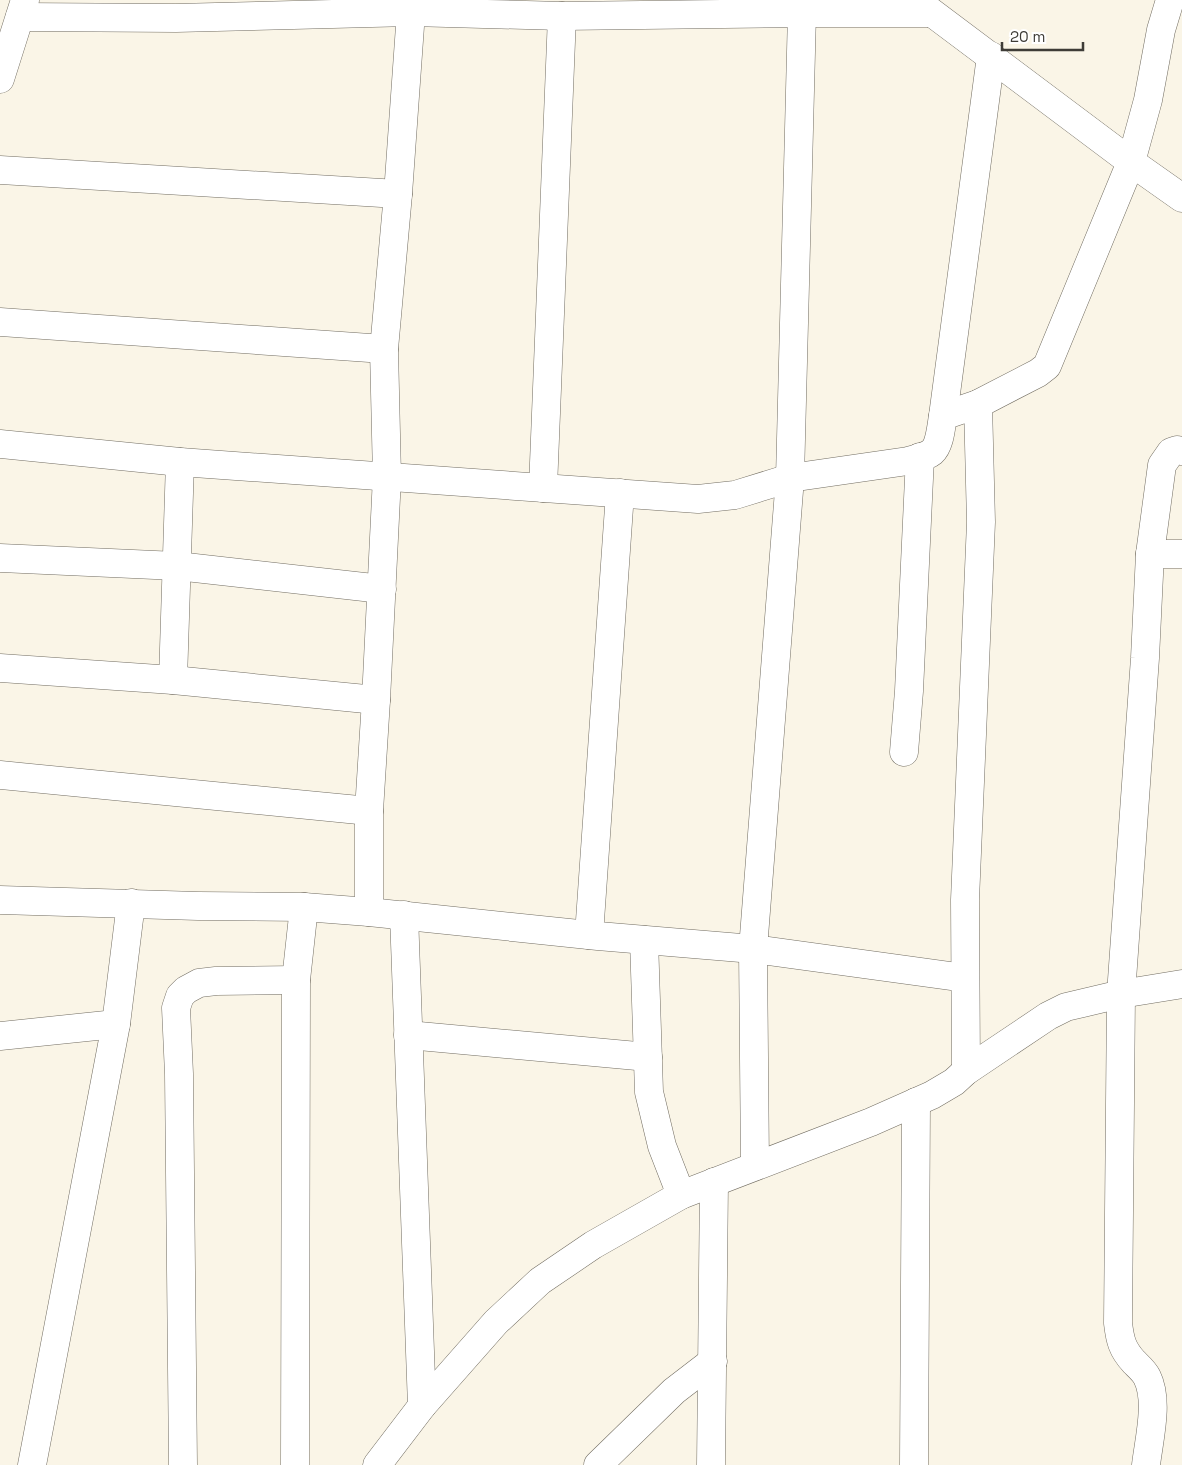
<svg xmlns="http://www.w3.org/2000/svg" width="1182" height="1465" font-family="'Space Grotesk',sans-serif">
<rect width="100%" height="100%" fill="#faf5e7"/>
<g fill="none" stroke-linecap="round" stroke-linejoin="round">
<defs>
<g id="street">
<polyline points="20,17 176,18 411,12 562,16 802,13 931,13"/>
<polyline points="0,79 25,0"/>
<polyline points="0,170 398,194"/>
<polyline points="0,322 384,349"/>
<polyline points="943,416 991,56"/>
<path d="M0,444L180,462L698,499L735,495L790,478L908,461C915,459 926,457 932,452C940,445 941,427 943,416L978,404L1038,373L1047,366L1131,162L1148,100L1161,30L1170,0"/>
<polyline points="543,488 562,16"/>
<polyline points="1150,554 1162,465 1171,452 1177,450 1182,451"/>
<polyline points="0,558 177,566 382,589"/>
<polyline points="0,668 173,680 376,700"/>
<polyline points="173,680 180,462"/>
<polyline points="904,752 909,691 920,457"/>
<polyline points="0,775 369,811"/>
<polyline points="0,900 198,906 304,907 369,912 598,936 753,949 965,978"/>
<polyline points="369,912 369,811 376,700 387,477 384,349 398,194 411,12"/>
<polyline points="404,915 422,1406"/>
<polyline points="589,935 620,493"/>
<polyline points="644,940 649,1092 662,1146 681,1195"/>
<polyline points="408,1035 648,1057"/>
<polyline points="0,1036 116,1024"/>
<polyline points="966,1071 965,900 981,522 978,404"/>
<polyline points="755,1166 753,949 790,478 802,13"/>
<polyline points="32,1465 116,1024 131,903"/>
<polyline points="183,1465 179,1074 176,1008 180,996 186,990 199,983 216,981 296,980"/>
<polyline points="295,1465 296,980 304,907"/>
<polyline points="598,1465 674,1391 713,1361"/>
<polyline points="711,1465 714,1182"/>
<polyline points="914,1465 916,1102"/>
<path d="M1146,1465C1149,1439 1159,1401 1147,1377C1144,1371 1138,1366 1134,1362C1122,1349 1120,1340 1118,1323L1121,994L1145,658L1150,554H1182"/>
</g>
<g id="secondary">
<polyline points="915,0 1131,162 1182,198"/>
<polyline points="377,1465 422,1406 496,1322 540,1281 593,1245 681,1195 871,1122 932,1095 954,1082 966,1071 1048,1016 1066,1007 1121,994 1182,984"/>
</g>
</defs>
<use href="#street" stroke="#726d62" stroke-width="29"/>
<use href="#secondary" stroke="#726d62" stroke-width="29"/>
<use href="#street" stroke="#fff" stroke-width="28"/>
<use href="#secondary" stroke="#fff" stroke-width="28"/>
</g>
<path d="M1002 42v8h81v-8" fill="none" stroke="#3e3c37" stroke-width="2.5"/>
<text x="1010" y="42" font-size="15" fill="#3e3c37" stroke="#ffffff" stroke-width="4" paint-order="stroke">20 m</text>
</svg>
